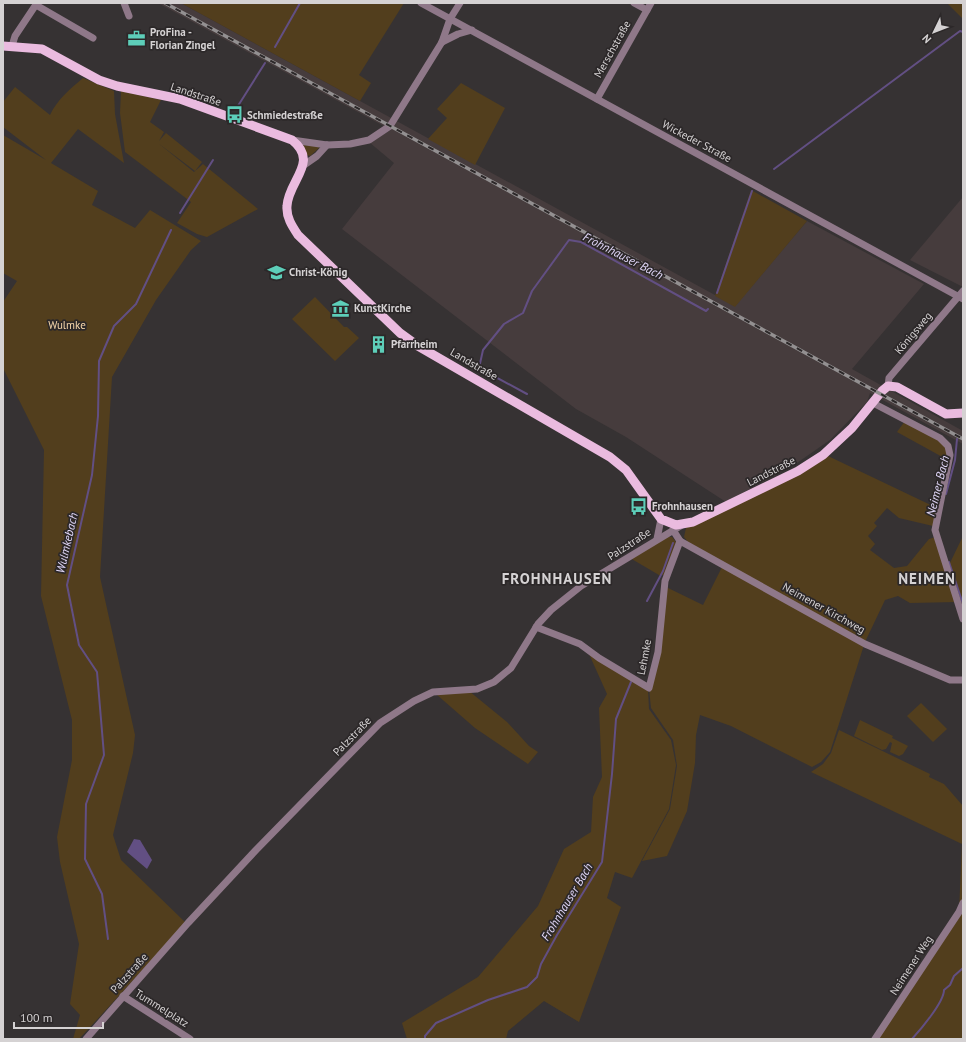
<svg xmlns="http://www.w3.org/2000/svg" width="966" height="1042" font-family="'PT Sans',sans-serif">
<rect width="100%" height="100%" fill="#363233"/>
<g fill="#463c3d">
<polygon points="158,3 181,3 735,306 807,221 924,284 852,369 963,431 963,444 870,393 867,402 830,440 794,465 726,502 626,437 576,409 342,229 394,163 369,142 391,130"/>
<polygon points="963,197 963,287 910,260"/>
</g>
<g fill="#523e1d">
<polygon points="181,3 404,3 359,75 371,83 360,101"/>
<polygon points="947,3 963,3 963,19"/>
<path d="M83,78L114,91L115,114L124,163L78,129L51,163L98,191L92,205L135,228L150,210L201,241L191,250L156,300L112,377L100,577L135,735L133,753L113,835L121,860L186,923L79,1039H73L80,1015L70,1004L79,944L60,862L57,837L72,760V720L41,596L44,450L3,368V302L17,281L3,273V135L46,160L3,127V102L15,87L50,115C57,100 70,89 83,78Z"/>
<polygon points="461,83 505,108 475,165 428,139 447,118 437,109"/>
<polygon points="121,91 161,100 150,122 164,132 159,141 166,133 202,162 195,171 158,143 194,172 203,164 258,209 207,237 197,234 177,223 191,202 125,152 120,113"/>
<polygon points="303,145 318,146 319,148 310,156 307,155"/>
<polygon points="751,190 807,221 735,307 715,296"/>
<polygon points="315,297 344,327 347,327 359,338 335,361 292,319"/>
<polygon points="905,421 943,442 948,451 946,459 897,432"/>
<polygon points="828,456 937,508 933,526 899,518 887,508 874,523 877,526 868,536 875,544 870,550 894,568 907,566 929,539 936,537 957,602 910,603 898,596 885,600 865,642 688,542 684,537 686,528 802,473"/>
<polygon points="963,536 963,609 949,565"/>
<polygon points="666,537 672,537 676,542 667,575 659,575 630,558"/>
<polygon points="723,565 864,645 830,752 821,762 812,767 731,726 700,715 696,735 695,763 687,811 667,856 642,861 670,809 677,766 673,740 651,708 649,689 666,587 703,605"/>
<polygon points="589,654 648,689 649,709 671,740 676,765 669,809 632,878 615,872 607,898 621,907 579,1022 544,1001 508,1031 506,1039 407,1039 402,1023 478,977 538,906 564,849 591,832 593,797 602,777 599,708 607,694"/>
<polygon points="469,691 507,722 529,746 538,752 528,764 475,728 436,694"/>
<polygon points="921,703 947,729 933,742 907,716"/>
<polygon points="860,720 893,736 892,738 908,746 903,754 899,756 890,752 892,743 890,742 886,749 882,750 854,736"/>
<polygon points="839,730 930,774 929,777 944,784 963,806 963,902 959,911 962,844 811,772 823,764 831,753"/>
<polygon points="963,906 963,1039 876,1039"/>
</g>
<polygon fill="#624f83" points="134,839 140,840 152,860 147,869 127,852"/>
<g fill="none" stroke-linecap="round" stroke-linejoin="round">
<g stroke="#624f83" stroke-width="2">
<polyline points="275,47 300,3"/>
<polyline points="236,109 265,63"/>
<polyline points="774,169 960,31 963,32"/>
<polyline points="180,213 213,160"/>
<polyline points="717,293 752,191"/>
<polyline points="527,394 479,368 483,350 504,324 523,313 532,291 569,240 581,242 706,311 708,309"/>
<polyline points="946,494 955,460 957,439"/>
<polyline points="949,562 963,604"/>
<polyline points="647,601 663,571 673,543"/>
<polyline points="108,939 102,894 85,859 86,804 104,755 97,672 79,645 67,585 92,475 98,416 99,361 114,326 136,304 171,230"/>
<polyline points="425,1039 425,1036 436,1023 488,1000 527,987 537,977 541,964 557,935 602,862 612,774 616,719 631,682"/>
<path d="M912,1039C921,1029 944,1002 944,990L950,985L954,976L963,968"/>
</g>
<g stroke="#8f7889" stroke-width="7">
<polyline points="124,3 129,16"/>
<polyline points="421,3 963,299"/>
<polyline points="634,3 647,10"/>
<polyline points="36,5 93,38"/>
<polyline points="442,42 458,34 472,30"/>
<polyline points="12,46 15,36 37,3"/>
<polyline points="597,99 651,3"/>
<polyline points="292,140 327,145 350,144 369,140 390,126 442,42 450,19 460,3"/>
<polyline points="304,165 317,156 327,145"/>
<polyline points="888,386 889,378 963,291"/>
<polyline points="873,403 940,438 948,446 950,455 935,530 963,619"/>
<polyline points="673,530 680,541 865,644 950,680 963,680"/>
<polyline points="657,539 661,519"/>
<polyline points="536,627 580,644 599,658 649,688 658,652 665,581 680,541"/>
<polyline points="123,996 190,1039"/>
<polyline points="86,1039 188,923 256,850 380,723 414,701 433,692 477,689 494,682 511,668 538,624 551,610 581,586 682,525"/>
<polyline points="875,1039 959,912 963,903"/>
</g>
<path stroke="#eabbdf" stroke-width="9" d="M3,46L42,49L99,80L117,86L180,99L292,140C320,162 288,181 287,206C286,217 292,226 298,235L400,333L418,346L610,457L626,470L661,519L676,525L693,522L798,471L823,455L852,428L882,391L888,386L897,387L946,414L963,413"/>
<defs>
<polyline id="rail" points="165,3 963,439"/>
</defs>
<use href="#rail" stroke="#939091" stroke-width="3.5"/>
<use href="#rail" stroke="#2c2829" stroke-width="2" stroke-dasharray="6" stroke-linecap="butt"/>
</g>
<defs>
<symbol id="office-bare" viewBox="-9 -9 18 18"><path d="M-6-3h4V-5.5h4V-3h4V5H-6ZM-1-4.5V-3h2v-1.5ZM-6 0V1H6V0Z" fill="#5dceb9" stroke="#2c2829" stroke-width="2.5" paint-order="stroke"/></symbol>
<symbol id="bus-bare" viewBox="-9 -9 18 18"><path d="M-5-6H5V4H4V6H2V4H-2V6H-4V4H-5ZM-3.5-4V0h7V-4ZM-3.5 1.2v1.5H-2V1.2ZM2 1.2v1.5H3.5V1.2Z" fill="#5dceb9" stroke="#2c2829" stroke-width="2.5" paint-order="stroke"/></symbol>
<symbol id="school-bare" viewBox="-9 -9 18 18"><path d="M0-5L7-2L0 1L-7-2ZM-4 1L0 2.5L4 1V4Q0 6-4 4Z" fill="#5dceb9" stroke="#2c2829" stroke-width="2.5" paint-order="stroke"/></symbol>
<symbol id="museum-bare" viewBox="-9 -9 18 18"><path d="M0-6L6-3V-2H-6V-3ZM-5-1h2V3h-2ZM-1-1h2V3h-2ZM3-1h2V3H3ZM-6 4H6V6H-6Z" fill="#5dceb9" stroke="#2c2829" stroke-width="2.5" paint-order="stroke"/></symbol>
<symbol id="building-bare" viewBox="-9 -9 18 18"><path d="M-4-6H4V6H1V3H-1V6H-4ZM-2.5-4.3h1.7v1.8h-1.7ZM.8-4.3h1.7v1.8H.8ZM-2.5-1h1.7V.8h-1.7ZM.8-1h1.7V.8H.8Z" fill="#5dceb9" stroke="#2c2829" stroke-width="2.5" paint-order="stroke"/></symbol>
</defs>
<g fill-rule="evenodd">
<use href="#office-bare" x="124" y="26" width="25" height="25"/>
<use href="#bus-bare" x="222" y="102" width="25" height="25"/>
<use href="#school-bare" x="264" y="260" width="25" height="25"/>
<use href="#museum-bare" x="328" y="296" width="25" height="25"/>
<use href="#building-bare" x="366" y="332" width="25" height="25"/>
<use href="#bus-bare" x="626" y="494" width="25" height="25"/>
</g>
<g text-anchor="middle" stroke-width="3.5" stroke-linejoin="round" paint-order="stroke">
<g font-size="11" font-weight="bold" fill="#d5d2d3" stroke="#2c2829" text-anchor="start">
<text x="150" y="36">ProFina -<tspan x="150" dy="13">Florian Zingel</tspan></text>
<text x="247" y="119">Schmiedestraße</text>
<text x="289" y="276">Christ-König</text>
<text x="354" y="312">KunstKirche</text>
<text x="391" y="348">Pfarrheim</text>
<text x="652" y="510">Frohnhausen</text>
</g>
<g font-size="11" fill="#d5d2d3" stroke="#2c2829">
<text transform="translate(612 49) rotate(-61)" y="4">Merschstraße</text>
<text transform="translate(196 94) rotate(18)" y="4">Landstraße</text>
<text transform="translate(697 141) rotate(28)" y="4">Wickeder Straße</text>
<text transform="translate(913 333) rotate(-50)" y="4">Königsweg</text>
<text transform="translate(474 364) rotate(30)" y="4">Landstraße</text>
<text transform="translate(771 471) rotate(-27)" y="4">Landstraße</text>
<text transform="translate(629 544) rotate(-33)" y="4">Palzstraße</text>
<text transform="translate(824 608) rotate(29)" y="4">Neimener Kirchweg</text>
<text transform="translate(644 657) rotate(-79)" y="4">Lehmke</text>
<text transform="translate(352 736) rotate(-46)" y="4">Palzstraße</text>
<text transform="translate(911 965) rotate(-57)" y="4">Neimener Weg</text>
<text transform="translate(129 973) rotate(-48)" y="4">Palzstraße</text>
<text transform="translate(162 1008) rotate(32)" y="4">Tummelplatz</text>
</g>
<g font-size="11" fill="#f9d9ac" stroke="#2c2829">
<text x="67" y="329">Wulmke</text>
</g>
<g font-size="12" font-style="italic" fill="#e1d7f8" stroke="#2c2829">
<text transform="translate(623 256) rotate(27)" y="4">Frohnhauser Bach</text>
<text transform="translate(938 486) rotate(-76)" y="4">Neimer Bach</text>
<text transform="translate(67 543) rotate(-77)" y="4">Wulmkebach</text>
<text transform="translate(567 902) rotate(-59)" y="4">Frohnhauser Bach</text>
</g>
<g font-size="15" font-weight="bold" letter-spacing="1" fill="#d5d2d3" stroke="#2c2829">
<text x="557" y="584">FROHNHAUSEN</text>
<text x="927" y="584">NEIMEN</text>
</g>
</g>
<rect width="966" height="1042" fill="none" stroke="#d5d2d3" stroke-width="8"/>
<g transform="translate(934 32) rotate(227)" stroke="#2c2829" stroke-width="3" paint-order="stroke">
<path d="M0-3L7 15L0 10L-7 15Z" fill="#d5d2d3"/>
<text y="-6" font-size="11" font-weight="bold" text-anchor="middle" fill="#d5d2d3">N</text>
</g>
<path d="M14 1022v6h89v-6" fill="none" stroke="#d5d2d3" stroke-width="2"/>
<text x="20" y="1022" font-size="12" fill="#d5d2d3" stroke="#2c2829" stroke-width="3" paint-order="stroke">100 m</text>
</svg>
